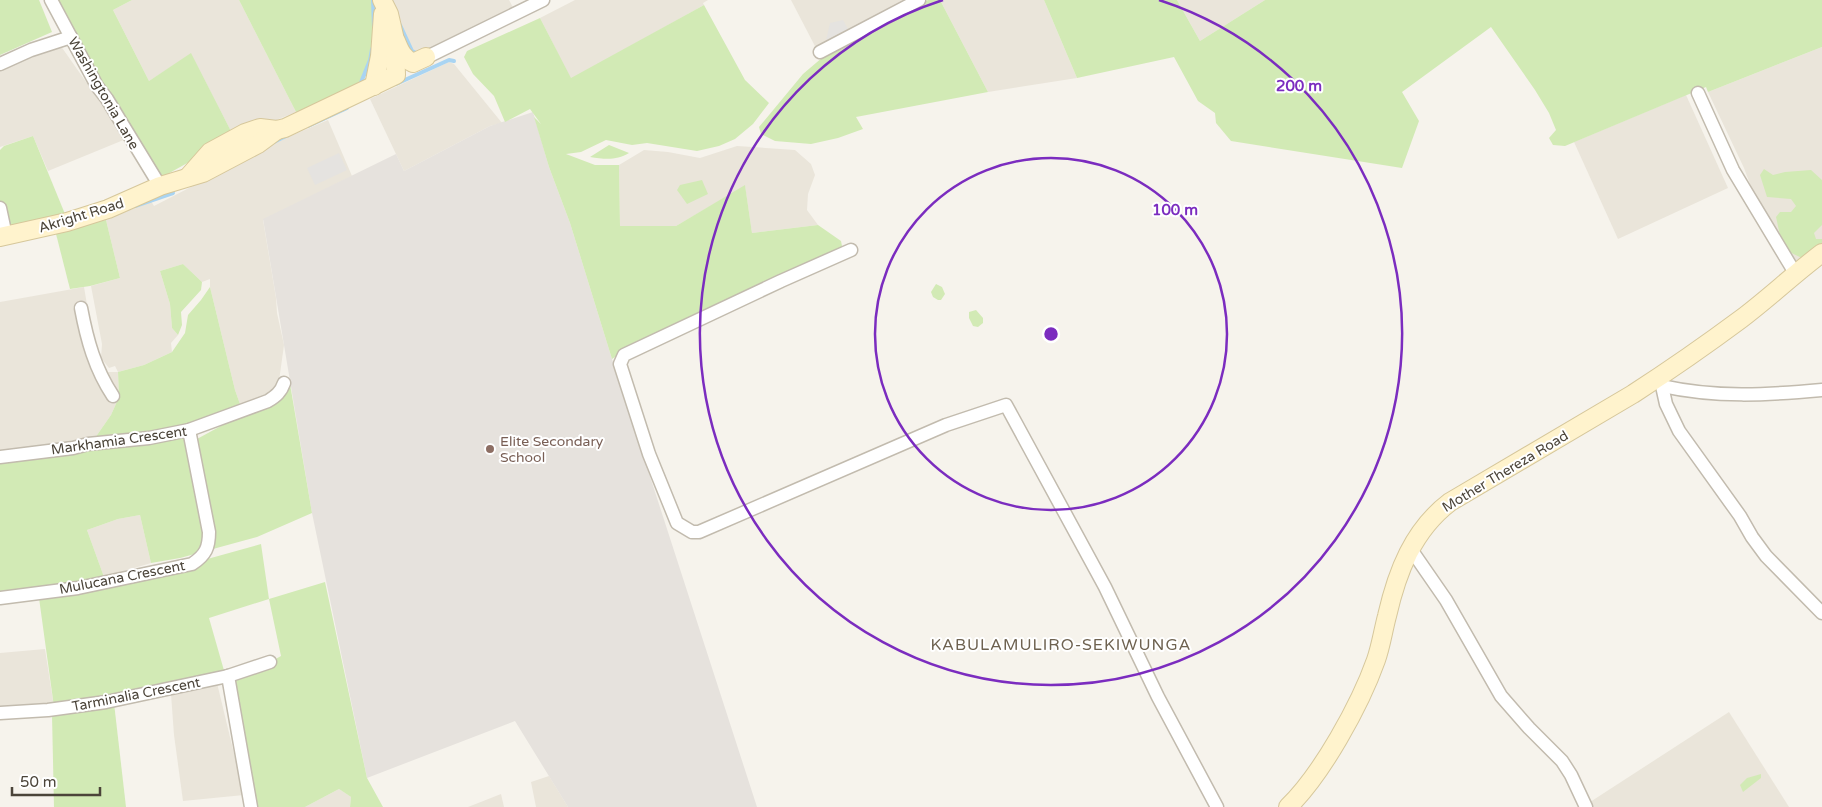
<svg xmlns="http://www.w3.org/2000/svg" width="1822" height="807" font-family="'Varela Round',sans-serif">
<rect width="100%" height="100%" fill="#f6f3ec"/>
<g fill="#eae5da">
<polygon points="132,0 239,0 296,112 234,137 191,54 149,81 113,10"/>
<polygon points="388,0 509,0 516,13 467,37 414,55 409,48"/>
<polygon points="575,0 708,0 703,3 704,5 571,79 540,18"/>
<polygon points="791,0 910,0 817,50"/>
<polygon points="940,0 1044,0 1077,78 988,92"/>
<polygon points="1177,0 1265,0 1200,41"/>
<polygon points="58,42 126,139 48,171 33,136 0,147 0,67"/>
<polygon points="1822,47 1822,254 1795,275 1756,200 1744,168 1708,92"/>
<polygon points="449,62 454,64 502,123 490,126 404,171 370,99"/>
<polygon points="1686,95 1728,188 1618,239 1574,142"/>
<polygon points="328,120 352,176 263,220 276,298 277,313 284,345 279,381 274,394 241,407 235,390 210,287 210,279 202,282 183,264 160,271 170,304 172,328 178,335 171,343 172,352 144,365 118,372 119,397 111,415 95,438 0,456 0,302 84,287 95,352 106,372 118,372 115,366 109,368 101,358 102,344 91,286 120,278 106,220 151,201 154,206 286,138"/>
<polygon points="737,146 795,150 811,164 815,175 808,194 807,210 818,225 752,233 745,186 676,226 620,226 619,165 644,150 668,152 700,158"/>
<polygon points="140,515 151,563 104,577 87,530 118,519"/>
<polygon points="45,649 54,707 0,713 0,653"/>
<polygon points="217,683 244,795 183,801 174,735 171,694"/>
<polygon points="1729,712 1789,807 1589,807 1587,804"/>
<polygon points="549,776 568,807 536,807 531,782"/>
<polygon points="339,789 351,797 350,807 305,807"/>
<polygon points="501,794 504,807 468,807"/>
</g>
<polygon fill="#e6e2dd" points="533,112 549,167 570,223 612,359 757,807 568,807 515,721 367,778 312,513 263,219 396,154 404,171 490,126"/>
<g fill="#d2eab5">
<polygon points="0,0 39,0 52,32 0,55"/>
<polygon points="52,0 132,0 113,10 149,81 191,53 234,137 164,176 157,172"/>
<polygon points="239,0 373,0 374,48 366,75 360,86 316,107 296,112"/>
<polygon points="928,0 940,0 988,92 856,117 863,129 838,138 811,144 775,141 761,134 759,127 803,74 823,57"/>
<polygon points="1044,0 1177,0 1200,41 1265,0 1822,0 1822,47 1708,92 1706,87 1565,146 1553,145 1549,138 1556,130 1549,113 1535,90 1491,27 1402,92 1419,121 1402,168 1231,141 1216,123 1215,113 1198,101 1174,57 1077,78"/>
<polygon points="704,5 745,80 769,103 753,124 735,139 719,146 697,151 647,143 632,145 606,140 581,152 566,154 595,165 619,165 620,226 676,226 745,185 752,233 818,225 841,241 842,246 841,250 638,342 612,359 570,223 549,167 534,117 541,124 530,109 505,122 494,96 473,74 464,57 467,51 540,18 571,78"/>
<polygon points="33,136 65,214 0,230 0,150 4,146"/>
<path d="M609,145L629,153C616,161 604,159 590,157Z"/>
<polygon points="1764,169 1773,175 1785,172 1811,170 1822,180 1822,225 1814,233 1816,239 1822,239 1822,255 1804,259 1783,249 1776,217 1780,212 1791,212 1796,206 1791,199 1767,197 1760,175"/>
<polygon points="702,180 708,194 687,204 677,190 680,185"/>
<polygon points="106,220 120,278 90,286 70,289 55,230"/>
<polygon points="183,264 202,282 201,290 181,312 182,325 178,335 172,328 170,304 160,271"/>
<polygon points="936,284 942,287 945,294 941,300 938,300 933,297 931,292"/>
<polygon points="210,287 235,390 241,407 217,421 140,433 106,435 95,438 111,415 119,397 118,372 144,365 172,352 185,333 188,315 201,300"/>
<polygon points="976,310 983,318 983,323 978,327 973,326 969,318 969,312"/>
<polygon points="290,384 312,513 257,537 180,558 151,563 140,515 118,519 87,530 104,577 0,594 0,462 72,453 105,441 171,437 197,439 230,421 277,400"/>
<polygon points="261,544 269,599 325,582 367,778 383,807 350,807 351,797 339,789 305,807 258,807 232,683 281,656 269,599 209,618 225,674 54,707 39,598 193,563"/>
<polygon points="114,703 126,807 54,807 52,715"/>
<polygon points="1761,774 1761,778 1743,792 1740,785 1747,778"/>
</g>
<g fill="#e5e3e0">
<polygon points="843,20 848,29 826,40 830,23"/>
<polygon points="339,153 347,170 315,185 307,168"/>
</g>
<g fill="none" stroke-linecap="round" stroke-linejoin="round">
<g stroke="#a9d4f2" stroke-width="4">
<polyline points="373,0 374,28"/>
<polyline points="400,25 412,51 418,54"/>
<polyline points="396,84 449,60 454,61"/>
<polyline points="360,85 370,60 372,49"/>
<polyline points="308,126 347,108"/>
<polyline points="274,142 286,136"/>
<polyline points="135,206 173,193"/>
</g>
<defs>
<g id="street">
<polyline points="51,0 97,86 107,99 160,186"/>
<polyline points="820,52 919,0"/>
<polyline points="419,61 543,0"/>
<polyline points="0,64 31,50 71,37"/>
<polyline points="1698,93 1733,170 1795,273"/>
<polyline points="0,208 6,236"/>
<polyline points="851,250 781,281 624,355 620,364 649,454 677,523 692,532 699,532 946,425 1006,405 1105,587 1158,697 1217,807"/>
<path d="M81,308C87,340 95,369 113,396"/>
<path d="M1659,380L1662,386C1716,398 1767,395 1822,390"/>
<polyline points="1662,386 1666,404 1679,431 1740,516 1752,537 1766,556 1822,613"/>
<path d="M0,457L73,448L88,444L149,438L189,430L268,401C276,396 281,392 284,383"/>
<polyline points="1410,548 1446,600 1501,696 1529,728 1562,761 1571,775 1586,807"/>
<path d="M0,598L78,588L192,564C206,555 209,547 209,532L189,430"/>
<polyline points="228,676 251,807"/>
<polyline points="0,713 48,710 106,702 228,676 270,662"/>
</g>
<g id="secondary">
<path d="M396,41C400,51 403,58 413,63L426,57"/>
<polyline points="374,86 380,56 383,14"/>
<polyline points="188,177 210,152 245,133 260,128 277,130 285,128 396,75 395,40 389,14 382,0"/>
<polyline points="0,237 67,222 108,209 160,186 203,173 258,144 277,130"/>
<path d="M1288,807C1322,774 1360,705 1376,660C1381,646 1383,631 1387,616C1397,572 1413,530 1450,502L1633,394C1670,370 1706,345 1741,319C1769,298 1794,274 1822,253"/>
</g>
</defs>
<use href="#street" stroke="#c2bbae" stroke-width="15"/>
<use href="#secondary" stroke="#d6c79b" stroke-width="20"/>
<use href="#street" stroke="#fff" stroke-width="12"/>
<use href="#secondary" stroke="#fff3cd" stroke-width="18"/>
</g>
<g fill="none" stroke="#7b2cbf" stroke-width="2.5">
<circle cx="1051" cy="334" r="176"/>
<path d="M1159 0A351 351 0 1 1 943 0"/>
</g>
<circle fill="#8d6e63" stroke="#fff" stroke-width="2" cx="490" cy="449" r="5"/>
<g text-anchor="middle" stroke-width="4" stroke-linejoin="round" paint-order="stroke">
<g font-size="14" fill="#4b4439" stroke="#fff">
<text transform="translate(104 93) rotate(60)" y="5">Washingtonia Lane</text>
<text transform="translate(81 215) rotate(-17)" y="5">Akright Road</text>
<text transform="translate(119 440) rotate(-8)" y="5">Markhamia Crescent</text>
<text transform="translate(1505 471) rotate(-31)" y="5">Mother Thereza Road</text>
<text transform="translate(122 577) rotate(-11)" y="5">Mulucana Crescent</text>
<text transform="translate(136 694) rotate(-11)" y="5">Tarminalia Crescent</text>
</g>
<g font-size="14" fill="#785e54" stroke="#fff" text-anchor="start">
<text x="500" y="446">Elite Secondary<tspan x="500" dy="16">School</tspan></text>
</g>
<g font-size="16" letter-spacing="1" fill="#6e6250" stroke="#fff">
<text x="1061" y="650">KABULAMULIRO-SEKIWUNGA</text>
</g>
</g>
<circle cx="1051" cy="334" r="8" fill="#7b2cbf" stroke="#fff" stroke-width="2.5"/>
<g font-size="15" text-anchor="middle" font-weight="bold" fill="#7b2cbf" stroke="#fff" stroke-width="4" stroke-linejoin="round" paint-order="stroke">
<text x="1299" y="91">200 m</text>
<text x="1175" y="215">100 m</text>
</g>
<path d="M12 787v8h88v-8" fill="none" stroke="#4b4439" stroke-width="2.5"/>
<text x="20" y="787" font-size="15" fill="#4b4439" stroke="#ffffff" stroke-width="4" paint-order="stroke">50 m</text>
</svg>
